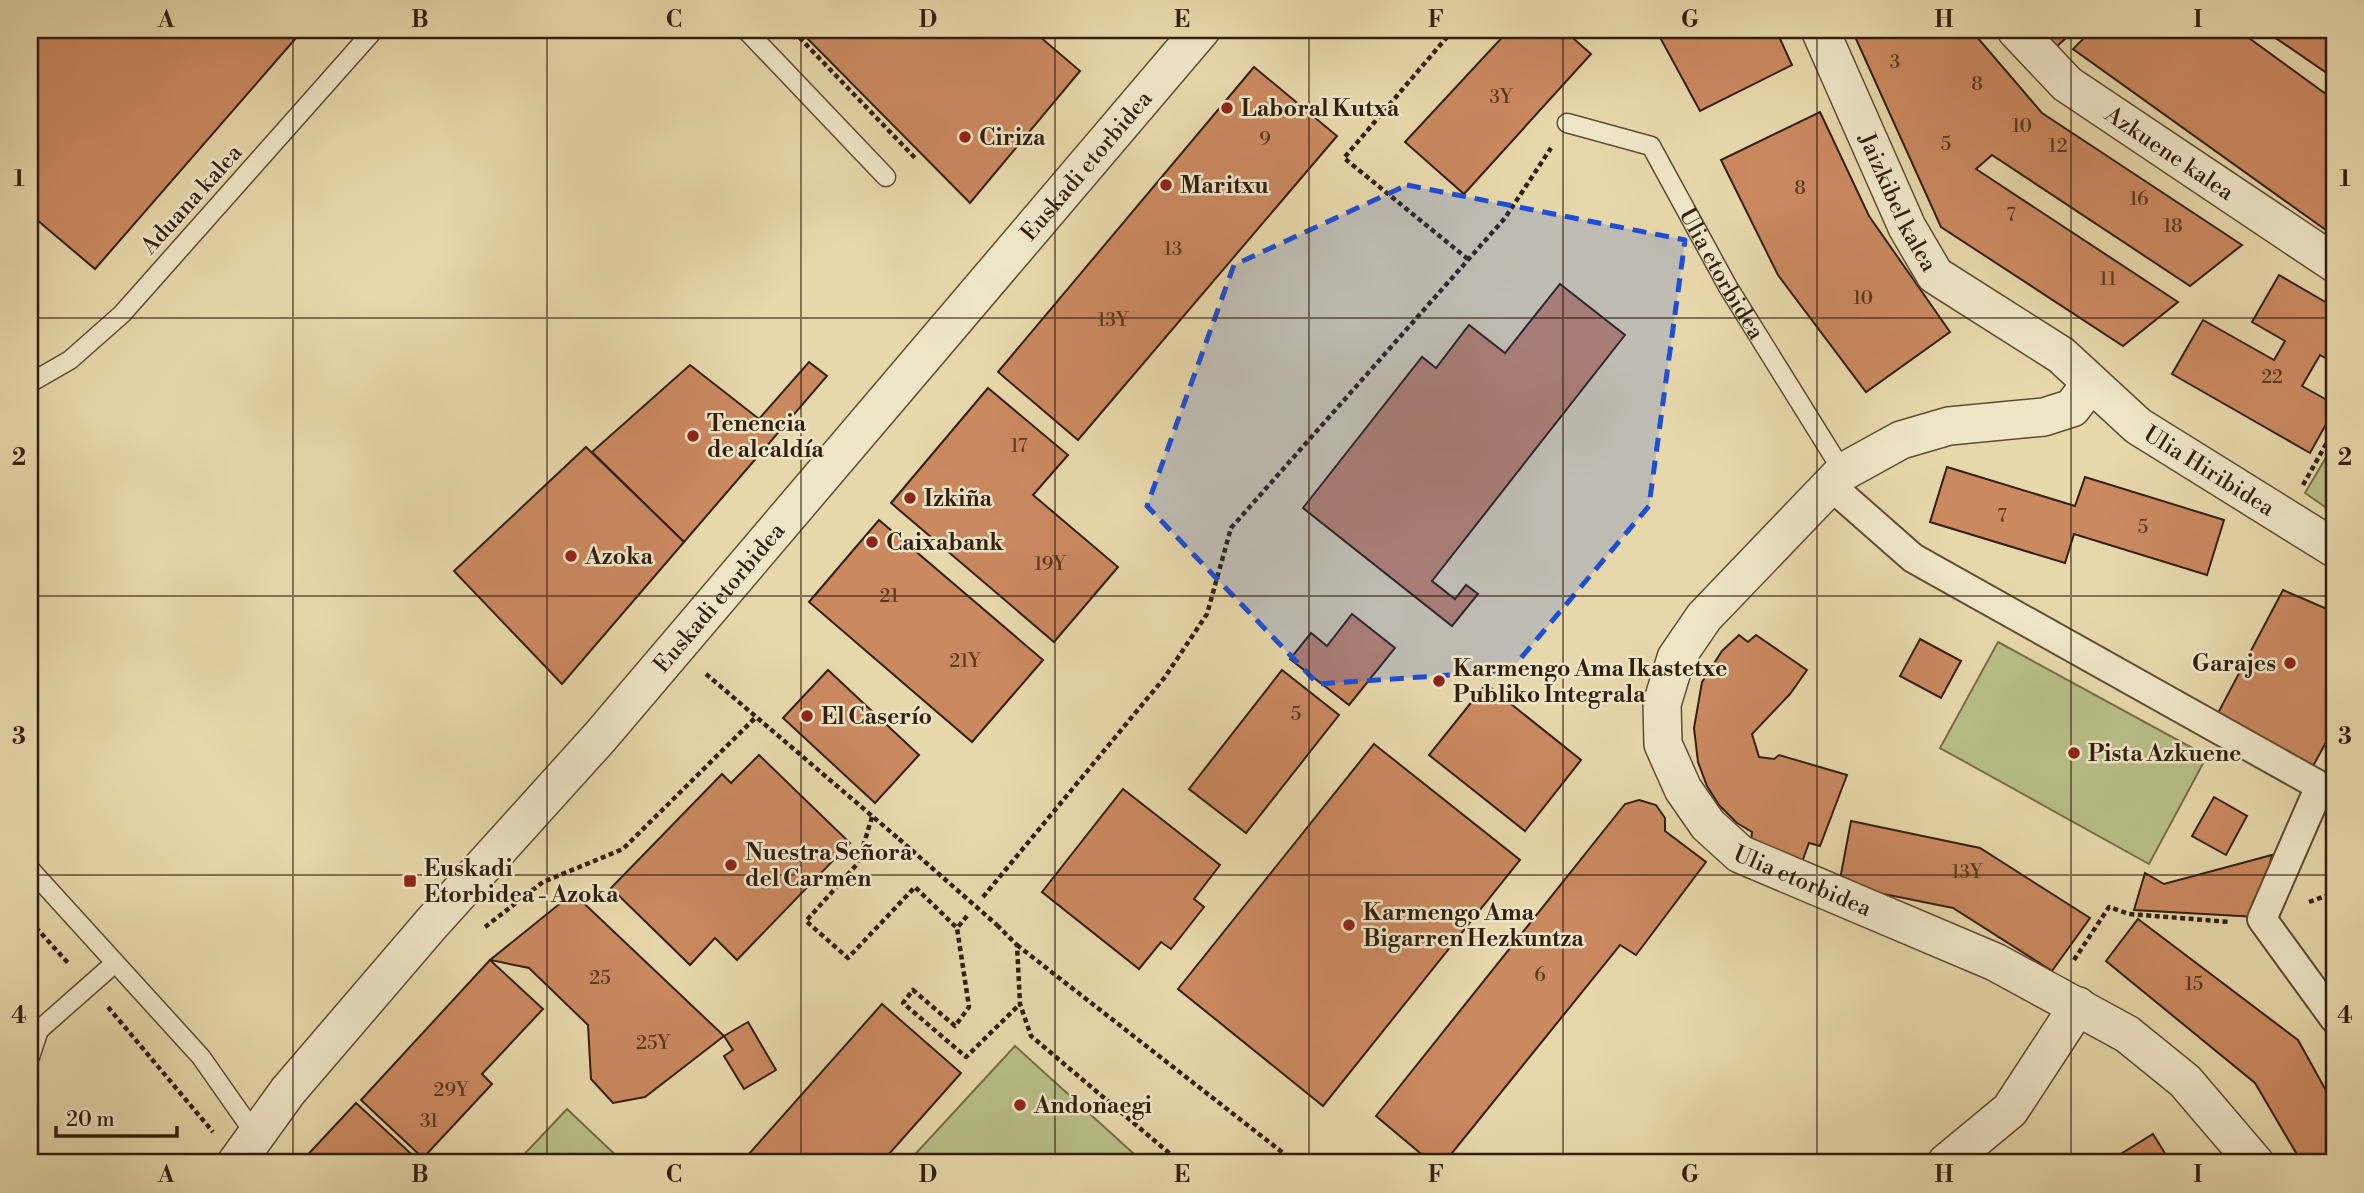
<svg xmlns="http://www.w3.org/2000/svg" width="2364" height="1193" font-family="'Libre Bodoni',serif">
<rect width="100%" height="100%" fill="#e7d8ab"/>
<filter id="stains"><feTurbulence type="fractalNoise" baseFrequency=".00286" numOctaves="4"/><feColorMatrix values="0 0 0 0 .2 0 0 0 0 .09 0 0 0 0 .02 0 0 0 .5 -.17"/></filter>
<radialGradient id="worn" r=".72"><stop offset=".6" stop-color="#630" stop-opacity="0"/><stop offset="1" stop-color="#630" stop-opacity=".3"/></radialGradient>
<g fill="#b8be87" stroke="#766e49" stroke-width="2">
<polygon points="2334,444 2334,513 2305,493"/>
<polygon points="1998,642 2207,756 2149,864 1940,748"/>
<polygon points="1015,1046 1144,1163 907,1163"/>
<polygon points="567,1109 624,1163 516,1163"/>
</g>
<g fill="#cb8960" stroke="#331e0b" stroke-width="2">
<polygon points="30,30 303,30 95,269 30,214"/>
<polygon points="799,30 1032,30 1080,71 970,203"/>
<polygon points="1509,30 1564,30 1591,54 1464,194 1405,142"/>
<polygon points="1656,30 1776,30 1792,65 1700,111"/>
<polygon points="1852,30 1971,30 2042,113 2242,245 2190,286 1992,155 1976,169 2178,302 2123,346 1941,227"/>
<polygon points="2040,30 2075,30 2056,47"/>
<polygon points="2092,30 2238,30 2334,100 2334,229 2330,233 2073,49"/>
<polygon points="2264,30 2334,30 2334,78"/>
<polygon points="1254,67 1337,136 1078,440 998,372"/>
<polygon points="1820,112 1869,216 1950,332 1866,392 1778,275 1721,160"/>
<polygon points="2279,275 2334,307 2334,363 2320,355 2302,386 2334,404 2334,410 2310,453 2172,374 2203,320 2274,360 2285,341 2252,322"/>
<polygon points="1560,284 1625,335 1432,581 1455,599 1466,585 1478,594 1452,626 1303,508 1422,357 1436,368 1469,325 1505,353"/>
<polygon points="809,362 827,376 684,542 592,452 690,365 759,419"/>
<polygon points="988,388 1068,455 1033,495 1118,567 1054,642 891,503"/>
<polygon points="586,447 684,542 562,684 454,571"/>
<polygon points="1947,467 2075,506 2085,477 2224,520 2207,575 2074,534 2065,563 1930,522"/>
<polygon points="879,520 1043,660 972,742 809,602"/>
<polygon points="2283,590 2334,612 2334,728 2313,766 2218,713"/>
<polygon points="1352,614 1395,648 1349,705 1290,659 1311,633 1327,646"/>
<polygon points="1739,635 1748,642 1756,635 1807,670 1790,694 1752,734 1759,757 1774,759 1779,755 1847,775 1820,846 1809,843 1802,862 1751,841 1752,832 1737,823 1719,805 1707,786 1698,762 1694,728 1702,682 1722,651"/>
<polygon points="1920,639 1961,661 1941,698 1900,676"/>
<polygon points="828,670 919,755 875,803 783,718"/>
<polygon points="1282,670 1339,715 1246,833 1189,789"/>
<polygon points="1486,684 1581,760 1525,831 1429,755"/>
<polygon points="1374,744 1520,860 1323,1106 1178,989"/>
<polygon points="759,755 850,843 737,960 715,938 690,965 611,888 722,774 731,783"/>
<polygon points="1123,789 1220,865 1194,899 1204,907 1171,949 1161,942 1139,969 1042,892"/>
<polygon points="2214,797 2247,816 2226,855 2192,836"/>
<polygon points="1639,800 1656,805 1665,818 1665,831 1706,862 1636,955 1620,945 1444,1163 1432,1163 1376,1116 1625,804"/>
<polygon points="1851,821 1980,848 2090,918 2052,971 1953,908 1839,885"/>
<polygon points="2272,855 2257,917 2134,910 2145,873 2164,884"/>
<polygon points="573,893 724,1036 645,1097 613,1103 591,1079 588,1025 529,968 490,960"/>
<polygon points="2138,919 2298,1040 2334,1105 2334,1163 2302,1163 2255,1083 2106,961"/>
<polygon points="490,960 543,1009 482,1074 492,1084 423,1158 361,1100"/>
<polygon points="882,1004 961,1073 881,1163 741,1163"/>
<polygon points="748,1022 776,1070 744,1089 724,1056 733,1050 724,1036"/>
<polygon points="356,1103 421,1163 300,1163"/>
<polygon points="2153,1134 2171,1163 2109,1163 2108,1162"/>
</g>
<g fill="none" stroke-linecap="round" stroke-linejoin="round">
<defs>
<g id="service">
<polyline points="746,30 886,177"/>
<path id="s1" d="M1567,123L1651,146L1728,287L1843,472"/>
<polyline points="30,383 70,360 122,314 374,30"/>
<polyline points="30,869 201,1057 255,1134"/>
<polyline points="30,1057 39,1030 115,963"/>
</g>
<polyline id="pedestrian" points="1830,485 1913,558 2320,786 2262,919 2334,1018"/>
<g id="minor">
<path id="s2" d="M1820,30L1907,227L1935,275L2061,355L2138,426L2334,548"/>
<path id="s3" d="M2016,30L2067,84L2334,263"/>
<path id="s4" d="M2090,384L2072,408L2044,417L1949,426L1901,440L1843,472L1704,617L1676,658L1662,704L1663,744L1683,789L1708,825L1740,854L1995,962L2127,1034L2185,1081L2255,1163"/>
<path id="s5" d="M236,1163L288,1091L432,923L600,737L1201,30"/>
<polyline points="1946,1163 2010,1110 2078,1006"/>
</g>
</defs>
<use href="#service" stroke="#604c33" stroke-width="21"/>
<use href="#pedestrian" stroke="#604c33" stroke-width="32"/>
<use href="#minor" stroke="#604c33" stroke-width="40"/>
<g stroke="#331e0b" stroke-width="4.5" stroke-dasharray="5 3.5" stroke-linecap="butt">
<polyline points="1453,30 1344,158 1469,260"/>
<polyline points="793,38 797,35 917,160"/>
<polyline points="2303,485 2334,430"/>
<polyline points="706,674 899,839"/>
<polyline points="872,817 858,863 806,921 848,958 915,887 957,928"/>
<polyline points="983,897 1165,677 1207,614 1231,528 1505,218 1551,148"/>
<polyline points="2309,902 2334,893"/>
<polyline points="967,916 957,928 969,1007 955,1026 913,990 903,1003 966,1057 1020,1004"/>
<polyline points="30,921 69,964"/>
<polyline points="997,925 1017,945 1020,1004 1031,1036 1181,1163"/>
<polyline points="485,927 543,882 623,849 755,718"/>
<polyline points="1017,945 1296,1163"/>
<polyline points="2074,960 2109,907 2129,914 2230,922"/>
<polyline points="108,1007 213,1132"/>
</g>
<use href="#service" stroke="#efe6c8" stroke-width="18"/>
<use href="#pedestrian" stroke="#efe6c8" stroke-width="28"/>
<use href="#minor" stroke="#efe6c8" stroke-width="37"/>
<polyline stroke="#331e0b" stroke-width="4.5" stroke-dasharray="5 3.5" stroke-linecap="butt" points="899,839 997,925"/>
</g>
<path fill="#1d4ed8" fill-opacity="0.2" stroke="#1d4ed8" stroke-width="5" stroke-dasharray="14 9" stroke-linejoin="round" d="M1407,185L1685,240L1649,506L1510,671L1318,684L1147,506L1234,265Z"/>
<path fill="none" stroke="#331e0b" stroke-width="2" stroke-opacity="0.55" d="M293,30V1163M547,30V1163M801,30V1163M1055,30V1163M1309,30V1163M1563,30V1163M1817,30V1163M2071,30V1163M30,318H2334M30,596H2334M30,875H2334"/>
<g fill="#8f2418" stroke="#efe6c8" stroke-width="2.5">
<circle cx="1227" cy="108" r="7"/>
<circle cx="965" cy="137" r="7"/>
<circle cx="1166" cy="185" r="7"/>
<circle cx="693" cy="436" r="7"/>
<circle cx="910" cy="498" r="7"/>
<circle cx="872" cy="542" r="7"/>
<circle cx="571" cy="556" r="7"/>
<circle cx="2290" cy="663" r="7"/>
<circle cx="1439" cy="681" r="7"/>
<circle cx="807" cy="716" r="7"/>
<circle cx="2074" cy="753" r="7"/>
<circle cx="731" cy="865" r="7"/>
<rect x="403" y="874" width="14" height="14" rx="3.5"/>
<circle cx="1349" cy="925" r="7"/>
<circle cx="1020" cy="1105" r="7"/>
</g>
<g text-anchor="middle" stroke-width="5" stroke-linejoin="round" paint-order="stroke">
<g font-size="19" fill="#593920">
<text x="1895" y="68">3</text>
<text x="1977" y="90">8</text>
<text x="1501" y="103">3Y</text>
<text x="2022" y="132">10</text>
<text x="1265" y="145">9</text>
<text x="1946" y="150">5</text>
<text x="2058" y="152">12</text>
<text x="1800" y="194">8</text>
<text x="2139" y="205">16</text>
<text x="2011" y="221">7</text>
<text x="2173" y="232">18</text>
<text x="1173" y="255">13</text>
<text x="2108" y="285">11</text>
<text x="1863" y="304">10</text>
<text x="1113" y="326">13Y</text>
<text x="2272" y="383">22</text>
<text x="1019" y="452">17</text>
<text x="2002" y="522">7</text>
<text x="2143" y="533">5</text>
<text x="1050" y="570">19Y</text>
<text x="889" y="602">21</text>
<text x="965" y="667">21Y</text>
<text x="1296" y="720">5</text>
<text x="1967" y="878">13Y</text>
<text x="1540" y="981">6</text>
<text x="600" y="984">25</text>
<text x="2194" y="990">15</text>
<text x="653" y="1049">25Y</text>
<text x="451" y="1096">29Y</text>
<text x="429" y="1127">31</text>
</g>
<g font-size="23" font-weight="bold" fill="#331e0b" stroke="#efe6c8" text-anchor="start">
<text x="1241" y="116">Laboral Kutxa</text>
<text x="979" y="145">Ciriza</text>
<text x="1180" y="193">Maritxu</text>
<text x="707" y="431">Tenencia<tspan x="707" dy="26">de alcaldía</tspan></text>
<text x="924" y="506">Izkiña</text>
<text x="886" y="550">Caixabank</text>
<text x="585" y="564">Azoka</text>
<text x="2276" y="671" text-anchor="end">Garajes</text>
<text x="1453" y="676">Karmengo Ama Ikastetxe<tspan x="1453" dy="26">Publiko Integrala</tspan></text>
<text x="821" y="724">El Caserío</text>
<text x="2088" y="761">Pista Azkuene</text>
<text x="745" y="860">Nuestra Señora<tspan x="745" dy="26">del Carmen</tspan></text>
<text x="424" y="876">Euskadi<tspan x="424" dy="26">Etorbidea - Azoka</tspan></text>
<text x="1363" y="920">Karmengo Ama<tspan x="1363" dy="26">Bigarren Hezkuntza</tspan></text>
<text x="1034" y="1113">Andonaegi</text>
</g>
<g font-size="23" fill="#331e0b" stroke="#efe6c8">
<text dy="8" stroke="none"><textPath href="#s3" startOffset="198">Azkuene kalea</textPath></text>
<text dy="8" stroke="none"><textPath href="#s5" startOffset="1311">Euskadi etorbidea</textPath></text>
<text transform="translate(191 199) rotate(-48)" y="8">Aduana kalea</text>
<text dy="8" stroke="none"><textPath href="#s2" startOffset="189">Jaizkibel kalea</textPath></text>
<text dy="8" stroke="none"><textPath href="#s1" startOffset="233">Ulia etorbidea</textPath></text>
<text dy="8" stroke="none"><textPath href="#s2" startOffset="609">Ulia Hiribidea</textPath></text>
<text dy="8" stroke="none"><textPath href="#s5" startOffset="744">Euskadi etorbidea</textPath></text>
<text dy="8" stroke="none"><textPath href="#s4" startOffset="814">Ulia etorbidea</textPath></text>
</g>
</g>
<rect width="2364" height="1193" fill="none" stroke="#e7d8ab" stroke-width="77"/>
<path d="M56 1126v10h121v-10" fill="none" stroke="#331e0b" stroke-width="3.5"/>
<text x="66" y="1126" font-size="21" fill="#331e0b" stroke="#efe6c8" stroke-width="5" paint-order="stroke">20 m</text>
<rect x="38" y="38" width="2288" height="1116" fill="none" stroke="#331e0b" stroke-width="2.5"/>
<g font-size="23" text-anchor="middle" font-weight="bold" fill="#331e0b">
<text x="166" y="27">A</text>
<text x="420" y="27">B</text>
<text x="674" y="27">C</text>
<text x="928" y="27">D</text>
<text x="1182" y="27">E</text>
<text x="1436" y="27">F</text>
<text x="1690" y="27">G</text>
<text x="1944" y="27">H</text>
<text x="2198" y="27">I</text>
<text x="19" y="186">1</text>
<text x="2345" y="186">1</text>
<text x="19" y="465">2</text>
<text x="2345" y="465">2</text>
<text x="19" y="744">3</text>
<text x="2345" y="744">3</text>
<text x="19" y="1023">4</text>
<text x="2345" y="1023">4</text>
<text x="166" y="1182">A</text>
<text x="420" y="1182">B</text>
<text x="674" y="1182">C</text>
<text x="928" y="1182">D</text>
<text x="1182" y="1182">E</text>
<text x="1436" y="1182">F</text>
<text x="1690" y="1182">G</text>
<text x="1944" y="1182">H</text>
<text x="2198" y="1182">I</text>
</g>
<rect width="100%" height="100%" filter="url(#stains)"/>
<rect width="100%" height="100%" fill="url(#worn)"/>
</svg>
